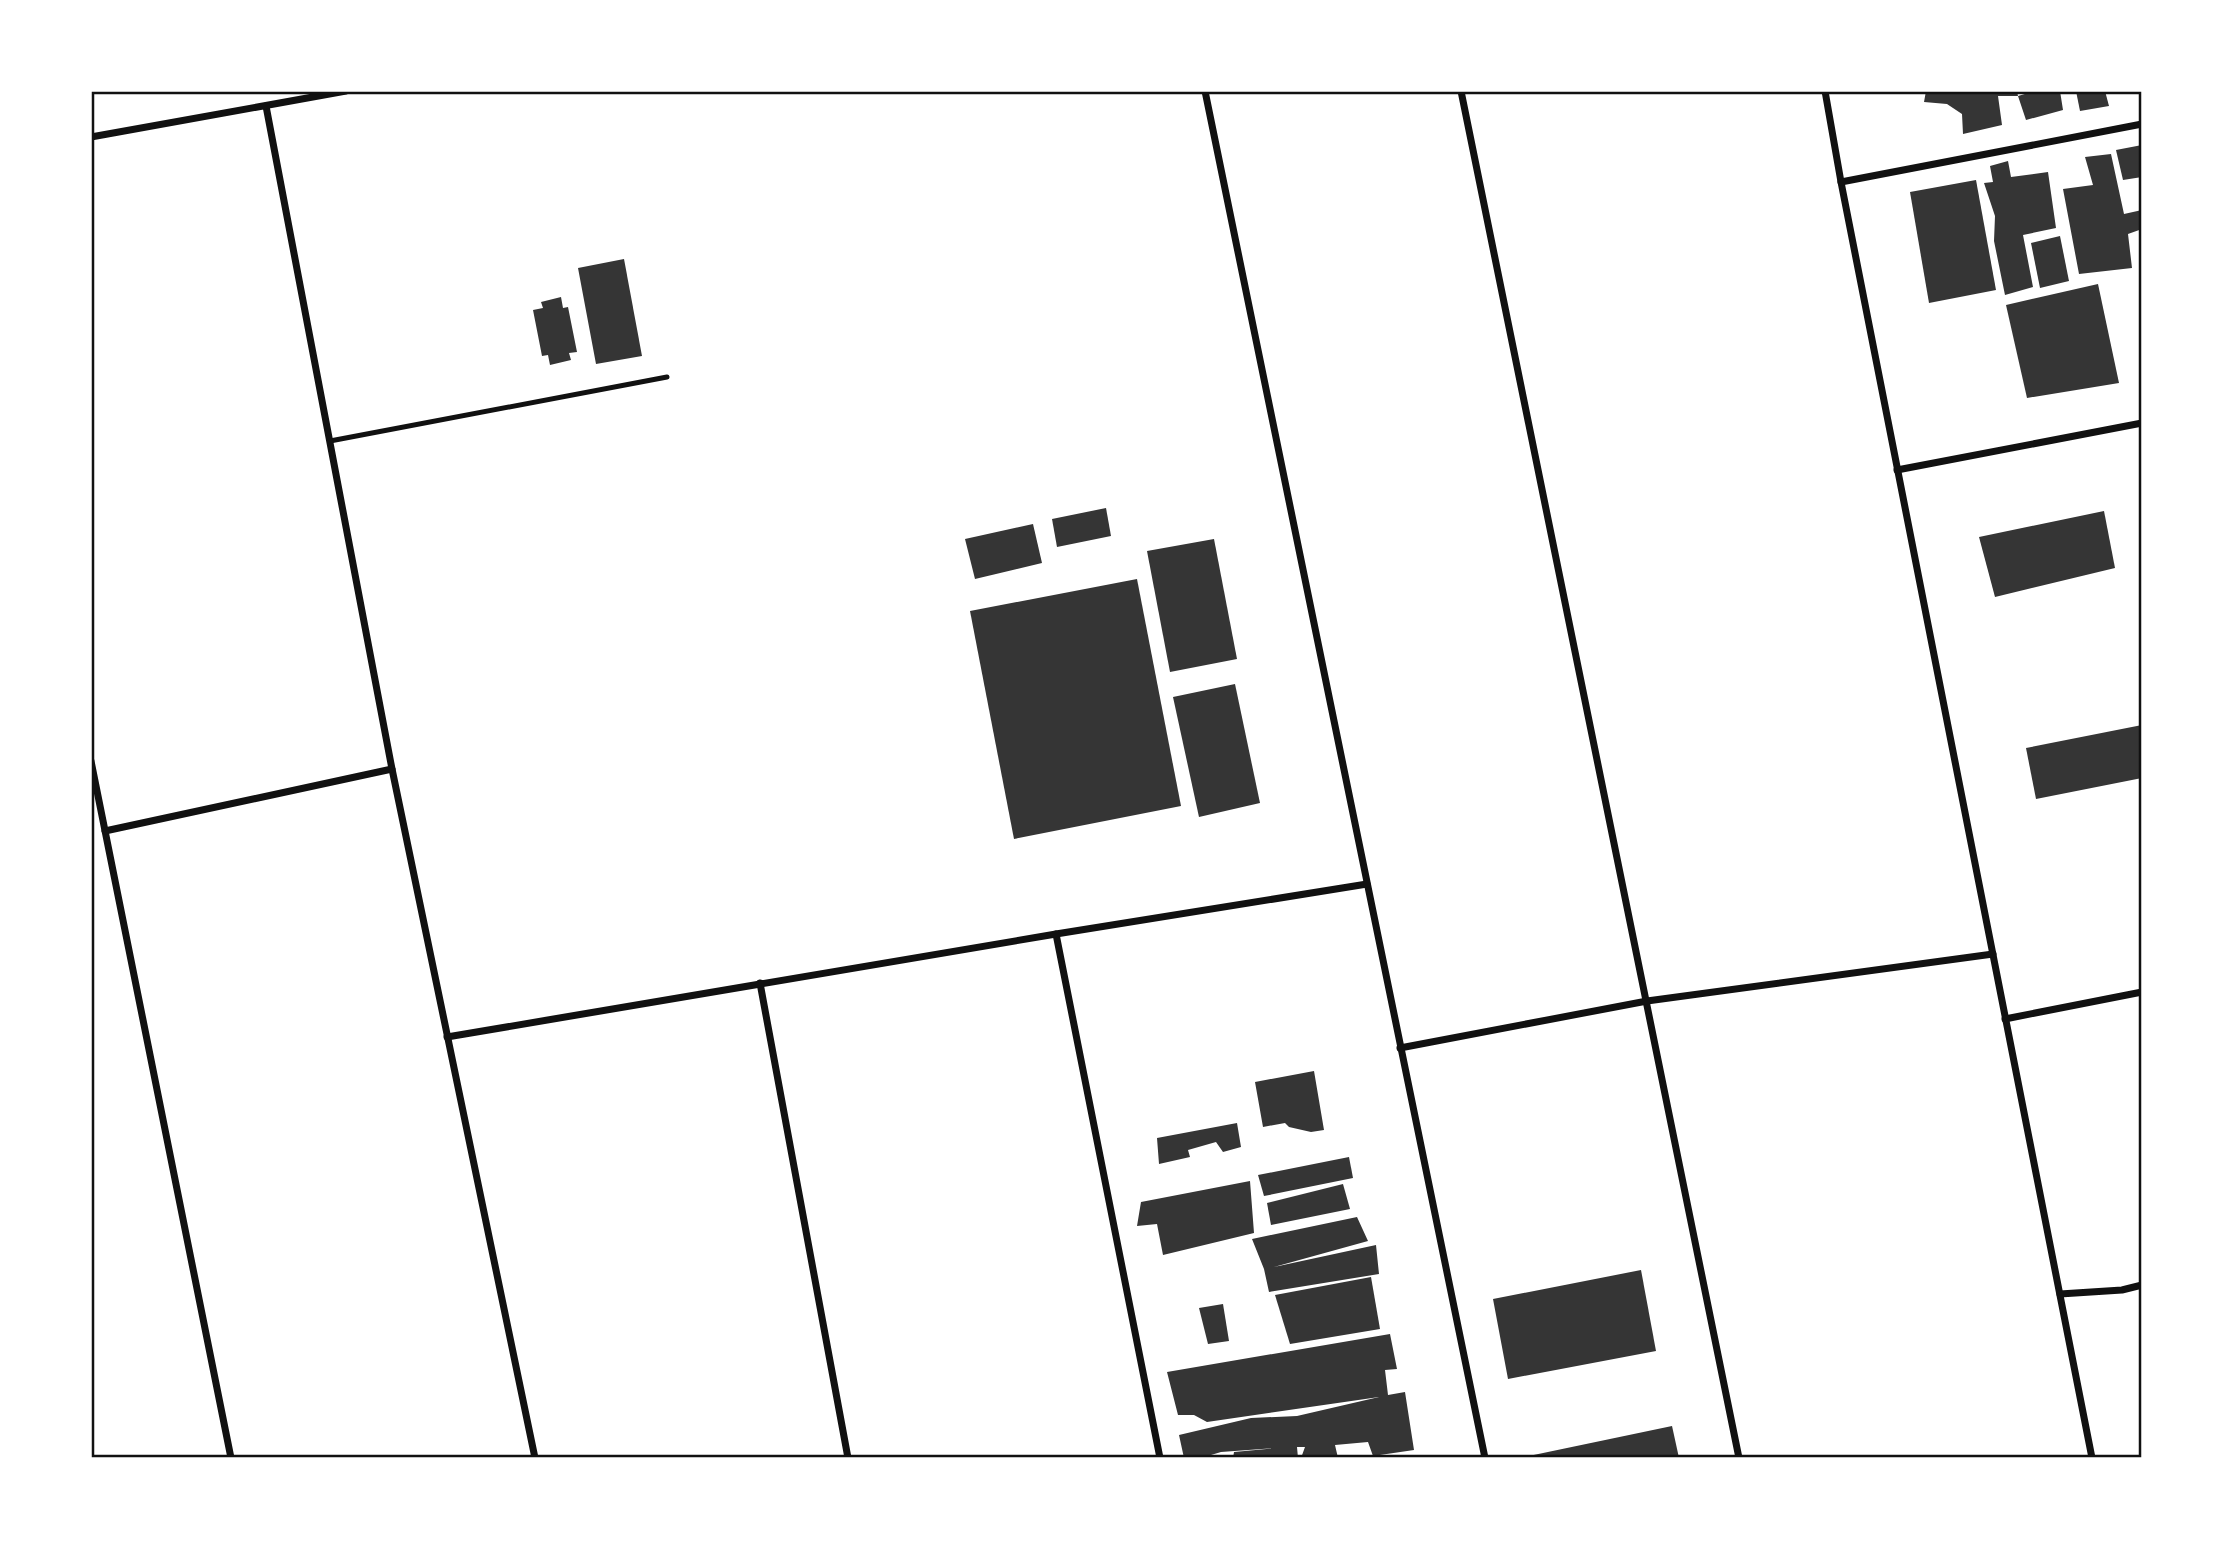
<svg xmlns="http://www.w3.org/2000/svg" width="2233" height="1549" font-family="Signika,sans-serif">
<rect width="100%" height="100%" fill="#fff"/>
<g fill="#353535">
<polygon points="1926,91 2017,91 2018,96 2035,91 2060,91 2063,110 2026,120 2018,96 1998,96 2002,125 1963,134 1962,114 1947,104 1924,102"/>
<polygon points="2076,91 2105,91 2109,106 2080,111"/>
<polygon points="2142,145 2142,177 2123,180 2116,150"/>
<polygon points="2111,154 2124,214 2142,210 2142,229 2128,234 2132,268 2079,274 2063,189 2093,185 2085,157"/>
<polygon points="2008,161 2011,177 2048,172 2056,228 2023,235 2033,287 2005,295 1994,241 1995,216 1984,183 1993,182 1990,166"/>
<polygon points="1976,180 1996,290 1929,303 1910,192"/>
<polygon points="2060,236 2069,281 2040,288 2031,243"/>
<polygon points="624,259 642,356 596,364 578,268"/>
<polygon points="2098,284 2119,383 2027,398 2006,305"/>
<polygon points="561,297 563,308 568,307 577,352 569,353 571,360 550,365 548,355 542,356 533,310 543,308 541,302"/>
<polygon points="1106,508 1111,536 1057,547 1052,519"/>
<polygon points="2104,511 2115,568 1995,597 1979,537"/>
<polygon points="1033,524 1042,563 975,579 965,539"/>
<polygon points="1214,539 1237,659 1170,672 1147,551"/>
<polygon points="1137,579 1181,806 1014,839 970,611"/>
<polygon points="1235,684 1260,803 1199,817 1173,697"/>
<polygon points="2142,725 2142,778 2036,799 2026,748"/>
<polygon points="1314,1071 1324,1130 1311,1132 1289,1127 1285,1123 1263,1127 1255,1082"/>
<polygon points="1237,1123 1241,1147 1223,1152 1216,1142 1188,1150 1190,1157 1159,1164 1157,1138"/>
<polygon points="1349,1157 1353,1178 1264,1196 1258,1175"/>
<polygon points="1250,1181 1254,1233 1163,1255 1157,1224 1137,1226 1141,1202"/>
<polygon points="1343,1184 1350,1209 1271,1225 1267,1203"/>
<polygon points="1357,1217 1368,1241 1274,1267 1376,1245 1379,1274 1269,1292 1264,1269 1252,1239"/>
<polygon points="1641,1270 1656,1351 1508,1379 1493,1299"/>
<polygon points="1371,1277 1380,1329 1290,1344 1275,1295"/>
<polygon points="1223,1304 1229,1341 1208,1344 1199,1308"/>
<polygon points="1390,1334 1397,1369 1385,1370 1388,1395 1405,1392 1414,1450 1373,1456 1368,1442 1335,1445 1338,1458 1301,1458 1305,1447 1297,1447 1298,1458 1233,1458 1234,1452 1276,1448 1221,1452 1201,1458 1184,1458 1179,1435 1251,1418 1297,1416 1379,1397 1207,1422 1194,1415 1178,1415 1167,1372"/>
<polygon points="1672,1426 1679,1458 1525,1458 1524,1457"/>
</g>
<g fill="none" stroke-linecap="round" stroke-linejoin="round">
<polyline stroke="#111" stroke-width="5" points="330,441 667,377"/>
<g stroke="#111" stroke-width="7">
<polyline points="1205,91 1485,1458"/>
<polyline points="1461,91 1739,1458"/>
<polyline points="1825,91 1841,182 2092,1458"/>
<polyline points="266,106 392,769 535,1458"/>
<polyline points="91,137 346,91"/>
<polyline points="1841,182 2142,124"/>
<polyline points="1897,470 2142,423"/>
<polyline points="91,761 231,1458"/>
<polyline points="105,831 392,769"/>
<polyline points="1056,934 1160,1458"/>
<polyline points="760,983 848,1458"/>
<polyline points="2005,1019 2142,992"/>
<polyline points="447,1037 1056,934 1367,884"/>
<polyline points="1400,1048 1647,1001 1993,954"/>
<polyline points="2060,1294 2122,1290 2142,1285"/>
</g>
</g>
<rect width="2233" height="1549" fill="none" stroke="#ffffff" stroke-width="186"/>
<rect x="93" y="93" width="2047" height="1363" fill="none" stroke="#111" stroke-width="2.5"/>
</svg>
